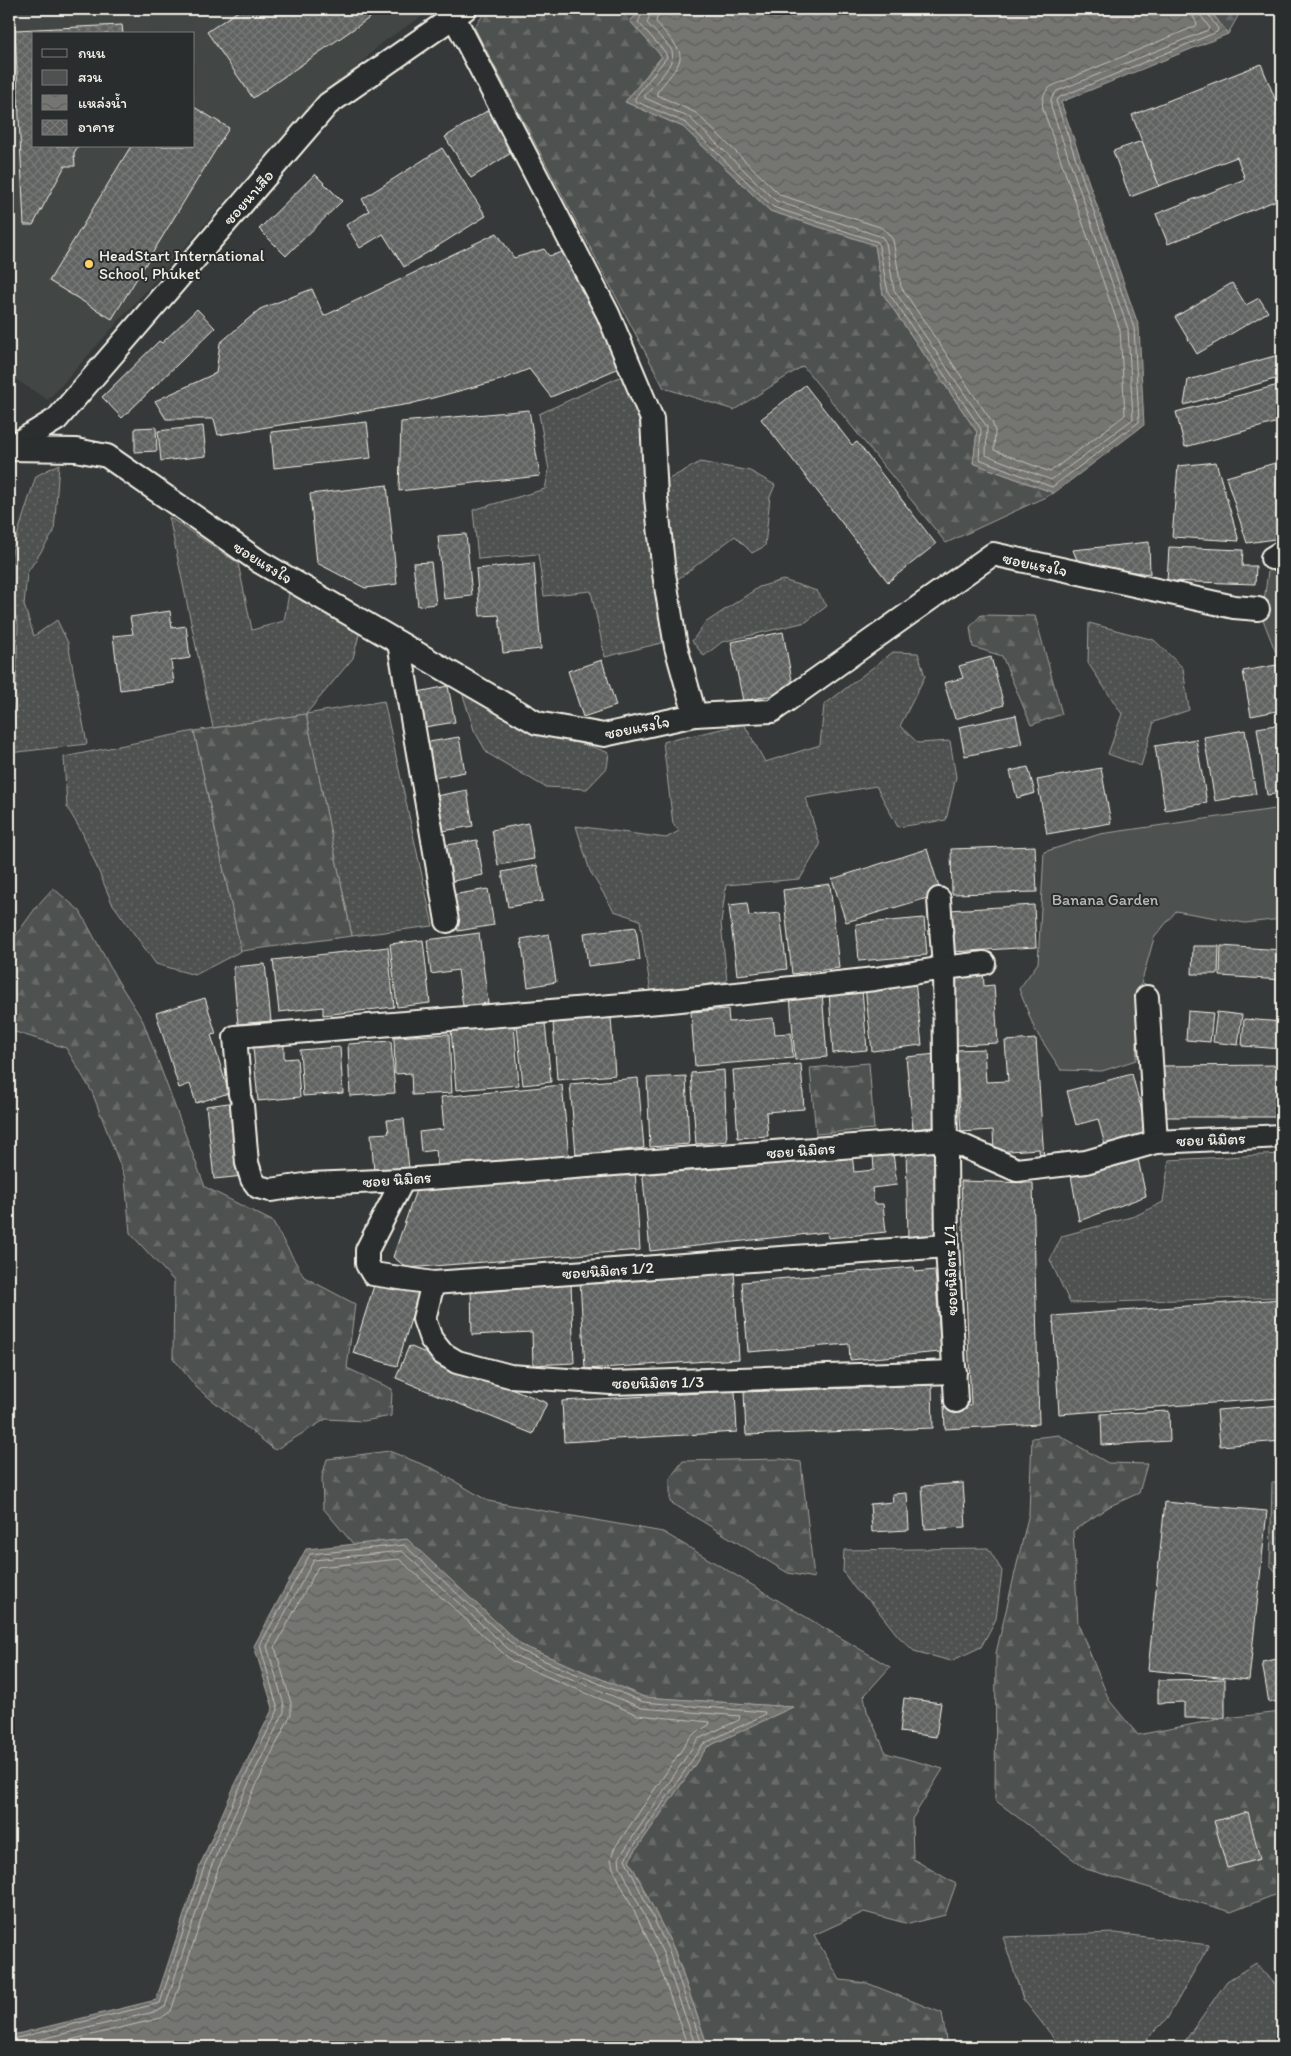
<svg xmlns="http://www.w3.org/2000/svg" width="1291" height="2056" font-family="Itim,'Playpen Sans Thai',sans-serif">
<defs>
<pattern id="grass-dots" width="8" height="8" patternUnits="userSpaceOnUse" patternTransform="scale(1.25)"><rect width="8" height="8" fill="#4e514f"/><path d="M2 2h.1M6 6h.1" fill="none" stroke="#686a68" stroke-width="1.8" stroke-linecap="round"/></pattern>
<pattern id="forest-firs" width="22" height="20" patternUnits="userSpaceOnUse" patternTransform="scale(1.25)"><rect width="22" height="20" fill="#4e514f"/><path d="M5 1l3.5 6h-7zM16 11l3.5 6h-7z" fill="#686a68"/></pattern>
<pattern id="water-waves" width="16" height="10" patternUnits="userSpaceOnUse" patternTransform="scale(1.25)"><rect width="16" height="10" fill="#757572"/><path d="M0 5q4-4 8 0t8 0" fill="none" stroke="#5f5e5c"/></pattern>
<pattern id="building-cross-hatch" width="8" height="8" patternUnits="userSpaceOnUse" patternTransform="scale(1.25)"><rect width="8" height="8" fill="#616362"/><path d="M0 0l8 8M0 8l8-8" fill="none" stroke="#787a78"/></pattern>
</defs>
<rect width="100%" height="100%" fill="#363939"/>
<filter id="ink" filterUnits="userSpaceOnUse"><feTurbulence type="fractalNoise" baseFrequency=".02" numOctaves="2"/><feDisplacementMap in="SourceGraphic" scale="10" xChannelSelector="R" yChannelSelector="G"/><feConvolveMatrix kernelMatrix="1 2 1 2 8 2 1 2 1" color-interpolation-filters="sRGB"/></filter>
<g filter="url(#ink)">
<path fill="#434645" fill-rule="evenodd" d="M9,9H433L381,43L235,191L48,400L15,379L9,337ZM34,34H194V146H34Z"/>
<g fill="url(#grass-dots)" stroke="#a1a19c">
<polygon points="624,375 637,412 644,446 669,641 605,657 591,591 544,596 538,554 478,559 473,510 545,489 549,470 539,414"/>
<polygon points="700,462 750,471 775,485 770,497 765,546 752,553 735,536 674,582 667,538 667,480"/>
<polygon points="59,464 54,532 27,573 24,605 34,636 57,620 68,643 87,744 9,753 16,686 18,624 9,599 9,561 36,476"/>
<polygon points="169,517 238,563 252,630 284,621 289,593 360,631 353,658 306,714 384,701 433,926 352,936 306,714 213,728"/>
<polygon points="783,580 817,591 827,606 806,622 722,642 704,656 692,641 705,623 759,587"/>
<polygon points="1089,623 1154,640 1183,668 1189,710 1154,722 1141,766 1108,754 1122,714 1088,663"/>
<polygon points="893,652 918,653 925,676 900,726 918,743 950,741 956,777 946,820 898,827 876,786 806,798 820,845 800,879 726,885 721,923 727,981 651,993 640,920 614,911 590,871 576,826 666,838 679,831 673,824 663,742 744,724 765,762 820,745 824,705"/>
<path d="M461,689C480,701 504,720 523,728C551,740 582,741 609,753L607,768L587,789L545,787L487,753L474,730Z"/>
<polygon points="194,731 241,951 195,975 156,964 112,903 83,834 67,807 64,757"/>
<polygon points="1282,1154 1282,1297 1070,1303 1050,1260 1062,1236 1135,1216 1163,1202 1169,1160"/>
<polygon points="1272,1483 1282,1483 1282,1579 1270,1565"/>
<polygon points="988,1548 1002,1571 996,1619 981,1647 951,1661 914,1651 898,1636 872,1603 856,1590 843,1572 844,1550"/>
<polygon points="1115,1933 1209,1945 1167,2019 1139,2047 1061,2047 1023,1999 1003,1937"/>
<polygon points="1256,1963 1282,1994 1282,2047 1182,2047 1187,2038 1227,1981"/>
</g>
<g fill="url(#forest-firs)" stroke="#a1a19c">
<polygon points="488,9 642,9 630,21 662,56 625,102 683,127 770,211 875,245 883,294 977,432 973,463 1054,493 946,543 803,366 734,410 664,388 474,27"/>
<polygon points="1209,9 1233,9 1238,16 1228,34"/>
<polygon points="981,615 1035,616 1062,714 1031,725 1002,656 973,647 970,627"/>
<polygon points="306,714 352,936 241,951 194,731"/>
<polygon points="53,888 80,911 116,978 143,1021 205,1187 272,1221 304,1277 355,1304 347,1368 392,1389 391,1416 364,1421 326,1419 275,1450 197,1388 173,1358 174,1281 130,1233 125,1178 92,1092 66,1048 9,1030 9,945 37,906"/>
<polygon points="869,1063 874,1129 816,1134 810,1068"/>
<polygon points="1059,1435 1108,1463 1147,1464 1139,1493 1110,1506 1073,1531 1078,1624 1109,1700 1138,1735 1225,1718 1282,1712 1282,1892 1231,1912 1086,1869 995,1800 996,1653 1029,1513 1032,1438"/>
<polygon points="389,1451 434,1469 488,1501 663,1532 890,1667 864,1696 867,1711 886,1753 943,1769 912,1819 913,1859 956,1884 945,1915 909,1924 864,1912 814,1935 840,1980 867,1983 942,2013 947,2047 708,2047 674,1949 629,1860 707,1747 792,1707 644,1697 521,1645 407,1540 354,1545 323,1508 322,1477 327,1459"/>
<polygon points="781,1459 801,1462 814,1578 788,1573 670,1502 670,1478 683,1461"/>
</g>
<g fill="#4e514f" stroke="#a1a19c">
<polygon points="1282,564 1282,652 1276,653 1262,617 1268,571"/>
<polygon points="1282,808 1282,919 1245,923 1176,911 1154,938 1141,984 1136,1060 1102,1071 1061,1070 1035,1030 1019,989 1038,963 1044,852 1100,834"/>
</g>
<g fill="url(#water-waves)" stroke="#a8a7a1">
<polygon points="642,9 1209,9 1228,34 1061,102 1139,327 1144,425 1054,493 973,463 977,432 883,294 875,245 770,211 683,127 625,102 662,57 630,21"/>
<polygon points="407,1539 521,1645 644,1697 793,1707 707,1747 629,1860 674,1949 708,2047 9,2047 9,2036 156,2000 201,1863 233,1789 273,1708 254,1646 306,1549"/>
</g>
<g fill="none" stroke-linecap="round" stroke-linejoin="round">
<g stroke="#c1bfb9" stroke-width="1">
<polyline points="645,9 638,22 665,52 667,57 635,98 635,101 686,123 773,207 878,242 888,292 981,429 979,459 1052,487 1139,422 1134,328 1056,101 1060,97 1217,32 1218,29 1207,13 1206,9"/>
<path d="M652,9L647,23C654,31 664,40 671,49C679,62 653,85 645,95V98L690,118L776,201L882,237L886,243L894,290L987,427L986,455L1051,480L1133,419L1128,329L1051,107V99L1057,91L1208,30L1209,27L1201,16L1199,9"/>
<path d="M659,9L656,22C688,59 688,54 657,92V95L696,113L780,195L880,227L887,232L893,240L901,287L992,422L995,431L994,450L1050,472L1125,415L1120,330L1043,109C1041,99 1044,90 1054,85L1196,26L1197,24L1193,16L1192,9"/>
<polyline points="9,2040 160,2003 205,1864 238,1791 278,1710 260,1645 310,1554 404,1545 519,1650 643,1702 765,1712 764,1715 703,1744 625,1859 669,1951 703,2047"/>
<polyline points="9,2047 158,2011 165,2007 211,1867 244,1793 284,1712 284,1705 267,1646 314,1560 402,1551 516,1656 642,1708 740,1716 739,1720 698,1739 619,1858 620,1866 663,1953 696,2047"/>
<polyline points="42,2047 161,2018 171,2011 218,1869 251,1796 291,1714 291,1703 275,1647 318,1567 399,1559 513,1662 638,1715 710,1722 709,1725 691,1736 614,1849 611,1859 613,1868 656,1956 688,2047"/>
</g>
</g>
<g fill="url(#building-cross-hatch)" stroke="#f4f1e8">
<polygon points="241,9 380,9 381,10 253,98 207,32"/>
<polygon points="122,25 123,34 34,34 34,146 78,146 74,153 75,166 65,166 33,225 24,225 15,30"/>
<polygon points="1261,64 1282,116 1282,145 1281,146 1282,150 1282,198 1168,244 1156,214 1245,179 1237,157 1159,186 1132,115"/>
<polygon points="194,107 229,128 112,319 49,281 131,146 194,146"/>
<polygon points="490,109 516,150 471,178 445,137"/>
<polygon points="1142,141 1159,186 1130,197 1113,151"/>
<polygon points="442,148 486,216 404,267 383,234 360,248 346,225 369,211 362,199"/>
<polygon points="315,174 342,201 286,256 259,229"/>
<polygon points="497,233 514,258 544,249 549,256 563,252 619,355 617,369 551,397 529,369 504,379 410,404 218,435 214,419 166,419 155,401 216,373 220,343 260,309 312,289 324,316"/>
<polygon points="1232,283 1246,305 1259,298 1268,312 1197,354 1175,317"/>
<polygon points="197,309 215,328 122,418 102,397 159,341 162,343"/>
<polygon points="1282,354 1282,377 1184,405 1188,380"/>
<polygon points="1282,384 1282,421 1185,447 1176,412"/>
<polygon points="805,385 852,445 857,442 936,544 888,582 761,419"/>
<polygon points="529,410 540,476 399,491 401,422"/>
<polygon points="367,422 371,458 274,468 271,432"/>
<polygon points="203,426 206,456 161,461 158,431"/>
<polygon points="156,427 157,451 135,452 135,428"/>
<polygon points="1282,461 1282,538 1247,543 1226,477"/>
<polygon points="1216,462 1239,541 1172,537 1178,466"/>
<polygon points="387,485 397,584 365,588 317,563 310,494"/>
<polygon points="466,534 472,596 444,599 438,536"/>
<polygon points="1149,542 1150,574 1079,565 1073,550"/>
<polygon points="1169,547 1243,550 1242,566 1256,566 1255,584 1167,581"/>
<polygon points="431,562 436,604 418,606 413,563"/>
<polygon points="534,563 541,649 503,653 499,615 480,616 476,569"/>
<polygon points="170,611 172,628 186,626 190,658 171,661 174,683 120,690 113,636 133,634 130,617"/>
<polygon points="783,632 794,691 743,701 731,642"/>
<polygon points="991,657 1004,705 955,719 944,683 963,678 959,666"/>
<polygon points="602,660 616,706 583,717 568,671"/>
<polygon points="1282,664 1282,710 1251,716 1243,671"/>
<polygon points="448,686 455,722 419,728 413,693"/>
<polygon points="1016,715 1022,744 965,756 959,727"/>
<polygon points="1282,724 1282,793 1267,795 1257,728"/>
<polygon points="1245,730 1256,794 1215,801 1204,737"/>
<polygon points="459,737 465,772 429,779 423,743"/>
<polygon points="1196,739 1207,803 1165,810 1155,746"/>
<polygon points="1028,767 1035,793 1017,798 1010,771"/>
<polygon points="1101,768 1111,823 1047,834 1037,780"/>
<polygon points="467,790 473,826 437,832 431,797"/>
<polygon points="528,823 534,859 498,865 492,830"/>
<polygon points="477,840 483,875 448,882 441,846"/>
<polygon points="1035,846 1037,892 952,894 951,849"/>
<polygon points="927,849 941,894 846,922 832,879"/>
<polygon points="537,865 543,901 508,907 502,872"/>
<polygon points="830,884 839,968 792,974 783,890"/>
<polygon points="488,889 494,925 458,931 452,895"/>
<polygon points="747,903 749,916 780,913 787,969 737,975 729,905"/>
<polygon points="1034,905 1036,947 952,952 949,910"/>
<polygon points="924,918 927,955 859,961 856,924"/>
<polygon points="636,927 640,960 588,966 584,933"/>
<polygon points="479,933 488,1003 463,1006 458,970 431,974 427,940"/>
<polygon points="549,934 556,982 528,987 521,939"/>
<polygon points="423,940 430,1003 397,1007 390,944"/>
<polygon points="1193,946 1219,946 1218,974 1192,974"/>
<polygon points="1221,946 1282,950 1282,980 1220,976"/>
<polygon points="388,947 394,1007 323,1015 323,1007 279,1012 273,960"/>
<polygon points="265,964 271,1021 238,1024 233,967"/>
<polygon points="983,971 984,986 994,985 998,1043 957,1045 952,973"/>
<polygon points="915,981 922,1045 872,1051 865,987"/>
<polygon points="862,989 867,1050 833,1053 829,992"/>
<polygon points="822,992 827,1057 795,1060 790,995"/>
<polygon points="205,998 216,1034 211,1035 229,1093 196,1103 190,1084 179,1088 156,1013"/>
<polygon points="728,1009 729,1022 773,1018 775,1034 791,1033 793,1058 695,1066 691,1012"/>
<polygon points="1188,1011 1213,1013 1210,1042 1186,1040"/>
<polygon points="1217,1012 1242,1015 1238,1045 1213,1042"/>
<polygon points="611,1017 615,1075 557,1080 553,1022"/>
<polygon points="1244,1019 1282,1022 1282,1049 1242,1046"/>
<polygon points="545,1023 551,1082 523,1085 517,1026"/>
<polygon points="514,1024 519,1085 456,1090 451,1029"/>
<polygon points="449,1034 452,1093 412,1095 411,1073 395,1074 394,1037"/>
<polygon points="1036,1039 1044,1159 1040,1160 1039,1149 994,1152 993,1130 961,1132 956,1050 984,1049 986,1082 1008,1081 1005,1041"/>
<polygon points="391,1041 395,1093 350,1096 348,1044"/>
<polygon points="284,1045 284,1059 297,1058 300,1097 258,1101 253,1047"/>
<polygon points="340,1047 343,1093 303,1096 300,1050"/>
<polygon points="937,1054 943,1126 913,1129 906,1057"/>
<polygon points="801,1064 804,1109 766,1112 768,1136 738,1138 733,1070"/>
<polygon points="1282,1065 1282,1117 1159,1117 1159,1066"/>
<polygon points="724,1070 727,1141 696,1144 691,1073"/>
<polygon points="1132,1074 1148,1134 1105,1145 1098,1119 1076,1125 1067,1091"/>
<polygon points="686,1076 689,1144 650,1147 647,1078"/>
<polygon points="638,1078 644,1148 576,1155 570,1084"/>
<polygon points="562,1085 569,1157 438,1169 436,1150 421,1152 419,1132 444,1129 441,1097"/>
<polygon points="236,1102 244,1176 214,1179 206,1106"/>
<polygon points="404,1119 409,1169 374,1172 371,1134 389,1133 387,1120"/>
<polygon points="934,1145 935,1238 908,1238 906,1146"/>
<polygon points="893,1153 897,1185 872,1188 874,1204 883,1204 886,1232 828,1238 827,1232 650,1251 642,1168 852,1154 854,1172 874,1170 873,1155"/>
<polygon points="1138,1159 1146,1196 1079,1221 1071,1175"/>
<polygon points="635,1170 640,1250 407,1268 393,1257 417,1187"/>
<polygon points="961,1181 1033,1183 1039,1424 945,1429 944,1406 971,1405"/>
<polygon points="914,1267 915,1272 935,1270 941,1352 850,1360 849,1344 748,1352 742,1282"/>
<polygon points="734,1270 739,1359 585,1369 580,1280"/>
<polygon points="376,1279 419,1292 397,1366 353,1353"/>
<polygon points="571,1282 574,1363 533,1365 532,1332 472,1335 471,1286"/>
<polygon points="1282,1299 1282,1398 1059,1414 1053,1316"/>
<polygon points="409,1346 547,1403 533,1434 396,1378"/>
<polygon points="932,1385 933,1428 746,1435 744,1392"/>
<polygon points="735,1391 737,1432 564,1442 562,1401"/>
<polygon points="1282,1405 1282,1441 1220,1446 1217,1410"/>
<polygon points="1169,1411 1170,1441 1102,1445 1101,1414"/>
<polygon points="963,1483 966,1527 925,1529 922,1486"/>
<polygon points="907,1493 909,1530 872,1532 870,1504 893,1502 892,1494"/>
<polygon points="1165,1502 1267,1511 1249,1680 1148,1670"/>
<polygon points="1282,1658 1282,1700 1269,1703 1262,1662"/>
<polygon points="1225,1679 1225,1718 1184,1718 1184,1702 1158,1703 1158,1680"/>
<polygon points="904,1698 941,1703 936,1737 900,1732"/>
<polygon points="1248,1812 1260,1859 1227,1868 1214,1821"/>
</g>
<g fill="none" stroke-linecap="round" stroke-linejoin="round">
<defs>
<g id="minor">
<polyline points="454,17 608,314 652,419 656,497 664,574 676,647 695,715"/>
<polyline points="9,448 57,419 328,104 465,9"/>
<polyline points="9,449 76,450 107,456 260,562 537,723 604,735 695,715 772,711 993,554 1234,607 1258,609"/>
<polyline points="1272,558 1282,552"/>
<polyline points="399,643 447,921"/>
<polyline points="939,899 944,968 947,1246 956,1401"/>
<polyline points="1147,997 1156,1142"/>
<polyline points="240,1094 235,1037 671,1001 875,979 944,968 984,963"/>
<polyline points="242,1105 247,1163 252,1179 258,1187 271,1190 311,1184 403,1180 947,1139 1017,1170 1086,1162 1156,1142 1282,1136"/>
<polyline points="403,1180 367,1250 367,1264 373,1274 433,1283 947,1246"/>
<polyline points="433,1283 424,1319 431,1339 442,1353 457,1362 510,1376 611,1383 955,1372"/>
</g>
</defs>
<use href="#minor" stroke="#f4f1e8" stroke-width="26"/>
<use href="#minor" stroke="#2a2d2e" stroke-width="22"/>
</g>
</g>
<circle fill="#ffd166" stroke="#2a2d2e" stroke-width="2" cx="89" cy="264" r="5"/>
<g text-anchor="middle" stroke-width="4" stroke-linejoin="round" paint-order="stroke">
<g font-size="16" fill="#f4f1e8" stroke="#2a2d2e">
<text transform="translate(248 197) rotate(-49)" y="6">ซอยนาเสือ</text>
<text transform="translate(263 562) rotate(32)" y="6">ซอยแรงใจ</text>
<text transform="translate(1035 564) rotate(12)" y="6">ซอยแรงใจ</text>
<text transform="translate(637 727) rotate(-11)" y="6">ซอยแรงใจ</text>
<text transform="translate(1211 1139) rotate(-2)" y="6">ซอย นิมิตร</text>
<text transform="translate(801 1150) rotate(-4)" y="6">ซอย นิมิตร</text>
<text transform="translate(397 1179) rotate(-4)" y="6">ซอย นิมิตร</text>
<text transform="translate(608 1270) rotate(-4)" y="6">ซอยนิมิตร 1/2</text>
<text transform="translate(950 1270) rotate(-92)" y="6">ซอยนิมิตร 1/1</text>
<text transform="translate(658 1382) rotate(-1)" y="6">ซอยนิมิตร 1/3</text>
</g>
<g font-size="16" fill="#f4f1e8" stroke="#2a2d2e" text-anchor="start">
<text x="99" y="261">HeadStart International<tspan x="99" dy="18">School, Phuket</tspan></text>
</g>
<g font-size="16" fill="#bab9b2" stroke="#2a2d2e">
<text x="1105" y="905">Banana Garden</text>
</g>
</g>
<rect width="1291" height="2056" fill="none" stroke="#2a2d2e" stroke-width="30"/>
<rect x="15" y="15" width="1261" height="2026" fill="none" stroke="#f4f1e8" stroke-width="2" filter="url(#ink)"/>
<rect x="32" y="32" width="162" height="115" fill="#2a2d2e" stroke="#7b7b78"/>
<rect x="42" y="49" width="25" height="8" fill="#2a2d2e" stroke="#7b7b78"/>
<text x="78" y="58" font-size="15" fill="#f4f1e8">ถนน</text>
<rect x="42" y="70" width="25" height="15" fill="#4e514f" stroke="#7b7b78"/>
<text x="78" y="82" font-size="15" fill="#f4f1e8">สวน</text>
<rect x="42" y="95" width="25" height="15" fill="url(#water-waves)" stroke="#7b7b78"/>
<text x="78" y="108" font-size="15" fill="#f4f1e8">แหล่งน้ำ</text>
<rect x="42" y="120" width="25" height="15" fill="url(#building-cross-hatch)" stroke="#7b7b78"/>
<text x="78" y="132" font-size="15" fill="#f4f1e8">อาคาร</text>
</svg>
